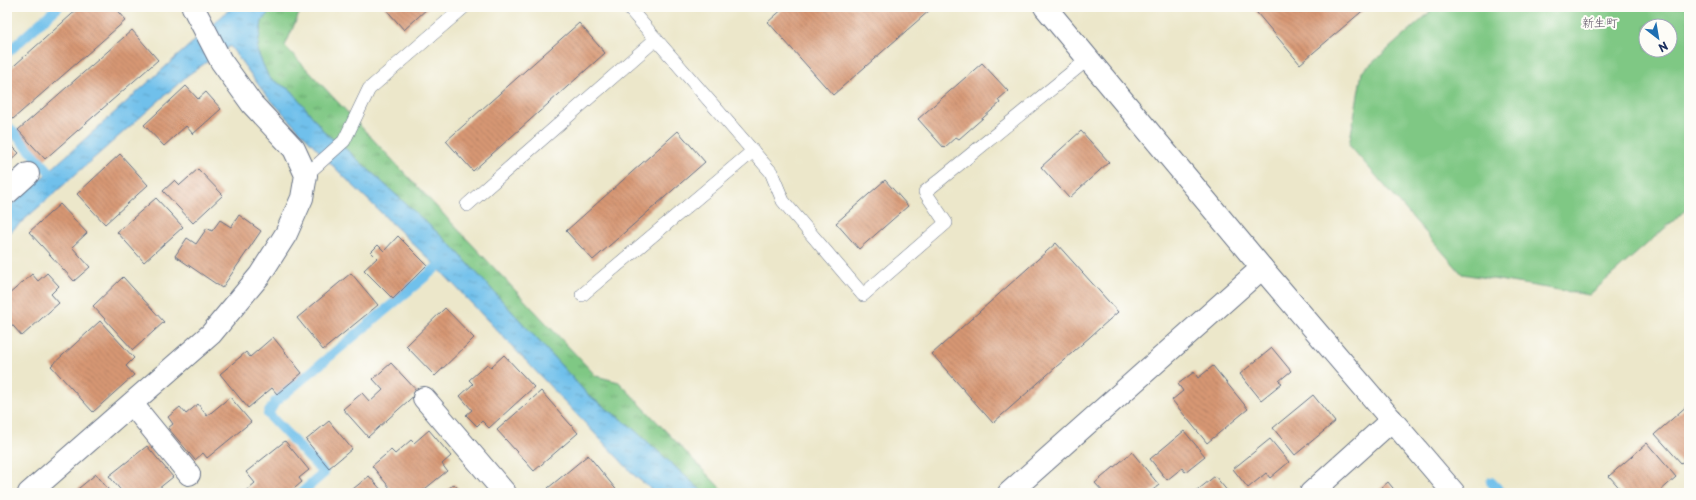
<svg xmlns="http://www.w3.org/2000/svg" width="1696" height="500" font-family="'Playpen Sans','Klee One',sans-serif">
<defs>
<pattern id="grass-tufts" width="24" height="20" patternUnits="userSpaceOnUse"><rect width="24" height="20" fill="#7fc884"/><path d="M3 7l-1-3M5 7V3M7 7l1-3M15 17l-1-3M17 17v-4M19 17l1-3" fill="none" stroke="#67a36f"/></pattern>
<pattern id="water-ripples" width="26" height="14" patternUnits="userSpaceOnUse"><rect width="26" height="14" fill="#6fc0eb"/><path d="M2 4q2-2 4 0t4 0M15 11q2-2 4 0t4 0" fill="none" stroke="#5a9cc2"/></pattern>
<pattern id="building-back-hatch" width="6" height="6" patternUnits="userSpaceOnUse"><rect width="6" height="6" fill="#d79773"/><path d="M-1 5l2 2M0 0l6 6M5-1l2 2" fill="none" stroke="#ae7c62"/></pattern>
</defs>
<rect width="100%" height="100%" fill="#fdfcf7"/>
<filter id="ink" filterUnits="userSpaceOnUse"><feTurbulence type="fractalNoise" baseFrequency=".025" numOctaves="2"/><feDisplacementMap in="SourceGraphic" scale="8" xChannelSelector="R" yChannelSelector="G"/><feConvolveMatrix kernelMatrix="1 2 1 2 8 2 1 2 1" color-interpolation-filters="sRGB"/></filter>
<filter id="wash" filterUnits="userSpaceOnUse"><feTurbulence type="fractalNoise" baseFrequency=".012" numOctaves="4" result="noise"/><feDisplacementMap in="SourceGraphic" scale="16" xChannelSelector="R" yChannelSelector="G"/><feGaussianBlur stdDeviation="0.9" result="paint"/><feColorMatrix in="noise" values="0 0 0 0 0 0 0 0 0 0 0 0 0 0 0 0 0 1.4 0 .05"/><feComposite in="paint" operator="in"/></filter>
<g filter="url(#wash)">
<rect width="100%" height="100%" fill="#ece7ca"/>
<polygon fill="url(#grass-tufts)" stroke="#4d7c71" points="273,7 302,7 285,46 596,376 619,382 725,493 704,493 630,426 588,395 452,246 347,150 326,134 292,91 269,78 257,51 262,21"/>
<path fill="#7fc884" stroke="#4d7c71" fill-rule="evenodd" d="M1436,7H1689V207L1589,295L1462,274L1349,145L1362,72ZM1646,26H1670V50H1646Z"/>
<polygon fill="url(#water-ripples)" stroke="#4578a4" points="232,7 273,7 262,21 257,51 269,78 292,91 326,134 347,150 452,246 588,395 630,426 704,493 656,493 636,477 437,267 332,165 265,94 230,46 188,75 7,235 7,209"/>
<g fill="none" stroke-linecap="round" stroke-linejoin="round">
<g stroke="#6fc0eb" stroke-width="10">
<polyline points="7,53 58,7"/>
<polyline points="7,125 57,180"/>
<polyline points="1491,482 1502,493"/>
<polyline points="301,493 324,473 268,414 275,402 437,267 443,256"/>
</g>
</g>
<g id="blocks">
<g fill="url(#building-back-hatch)">
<polygon points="80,7 115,7 126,20 13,119 7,113 7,72"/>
<polygon points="384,7 429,7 404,30"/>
<polygon points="785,7 927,7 930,10 833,95 768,22"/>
<polygon points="1252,7 1367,7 1300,64"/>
<polygon points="579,23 605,53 473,171 446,141"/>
<polygon points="132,30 158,60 45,159 18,130"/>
<polygon points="982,63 1008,91 998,100 1000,103 959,139 956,137 944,148 918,119"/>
<polygon points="186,86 198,99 206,92 221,109 193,134 186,126 164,146 144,125"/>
<polygon points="678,131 705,162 593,260 566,231"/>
<polygon points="1081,131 1109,162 1069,198 1041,167"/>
<polygon points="7,141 19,153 7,164"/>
<polygon points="120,154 148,185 105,224 77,194"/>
<polygon points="198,169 223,195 193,223 163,191 175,180 180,185"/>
<polygon points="885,180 908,206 859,249 836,223"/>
<polygon points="156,198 183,227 144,262 117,232"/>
<polygon points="60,204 87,233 72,247 90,267 74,281 29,232"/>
<polygon points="239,215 261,231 222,288 175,256 187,238 196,244 207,228 212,231 220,220 231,227"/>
<polygon points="398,236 427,265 393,299 364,270 377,258 371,252 378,245 384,251"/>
<polygon points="1056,243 1118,312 993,423 932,354"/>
<polygon points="47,273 59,286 51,294 59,303 22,336 7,319 7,296 32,274 38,281"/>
<polygon points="351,273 378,305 323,350 297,318"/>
<polygon points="123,277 164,322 133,350 93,306"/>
<polygon points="445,308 474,338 435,376 406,346"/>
<polygon points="100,321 134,358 126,366 134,375 93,412 51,366"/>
<polygon points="273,337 302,373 277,394 272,388 248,408 220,374 246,352 250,357"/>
<polygon points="1272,348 1291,371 1279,381 1282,383 1261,400 1240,374"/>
<polygon points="504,355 534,387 489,428 482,421 477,426 466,415 472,410 460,396 473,384 469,380 487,364 491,367"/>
<polygon points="391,363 418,392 368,437 343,409 362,393 370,402 383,390 373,379"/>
<polygon points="1213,366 1248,409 1207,443 1172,400 1183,391 1178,384 1194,372 1198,378"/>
<polygon points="541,391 578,433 534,471 497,430"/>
<polygon points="1313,395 1335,422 1295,455 1273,428"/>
<polygon points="230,397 251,422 207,458 203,453 195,460 168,428 173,424 168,417 180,407 186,414 198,404 207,416"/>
<polygon points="1689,404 1689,457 1681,463 1655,434"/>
<polygon points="329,421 352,449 329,468 306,440"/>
<polygon points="429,430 451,456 442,464 447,471 420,493 394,493 372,466 391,450 395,454 411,440 414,443"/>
<polygon points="1184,431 1205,456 1185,472 1182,468 1167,480 1150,459"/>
<polygon points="1270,439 1289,462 1270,478 1266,473 1248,488 1233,469"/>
<polygon points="285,441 309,470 299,478 302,482 289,493 243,493 255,483 246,472"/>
<polygon points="1647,443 1676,477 1658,493 1624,493 1609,476"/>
<polygon points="147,446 173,477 153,493 123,493 109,476"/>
<polygon points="1132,452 1159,485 1149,493 1104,493 1095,483"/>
<polygon points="588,455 619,493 552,493 548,488"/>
<polygon points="96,474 111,493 73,493"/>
<polygon points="369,476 384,493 348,493"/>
<polygon points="1215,476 1229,493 1194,493"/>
<polygon points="1388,482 1397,493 1375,493"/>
<polygon points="454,484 462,493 443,493"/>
</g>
</g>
</g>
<g filter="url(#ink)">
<use href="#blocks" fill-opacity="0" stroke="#646f84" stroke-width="1"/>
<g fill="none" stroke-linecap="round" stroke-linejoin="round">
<defs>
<g id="lane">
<polyline points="628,7 771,172 783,201 863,295 946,223 925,192 1088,59"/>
<polyline points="306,175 344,141 369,89 464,7"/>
<polyline points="467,205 656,39"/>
<polyline points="582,295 753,151"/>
</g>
<g id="street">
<polyline points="1045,7 1262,268 1454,493"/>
<polyline points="7,193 28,174"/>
<polyline points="424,398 505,493"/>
<polyline points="132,404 189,474"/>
<polyline points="29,493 211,334 260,275 286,234 302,198 306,175 294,149 252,104 221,61 193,7"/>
<polyline points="1009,493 1262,268"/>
<polyline points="1311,493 1392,420"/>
</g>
</defs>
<use href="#lane" stroke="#646f84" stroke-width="14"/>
<use href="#street" stroke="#646f84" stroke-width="24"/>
<use href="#lane" stroke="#fff" stroke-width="13"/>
<use href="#street" stroke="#fff" stroke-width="22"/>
</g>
</g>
<g text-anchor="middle" stroke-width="4" stroke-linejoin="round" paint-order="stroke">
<g font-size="12" fill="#5d5365" stroke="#fdfcf7">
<text x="1600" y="27">新生町</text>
</g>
</g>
<rect width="1696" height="500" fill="none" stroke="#fdfcf7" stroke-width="24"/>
<g transform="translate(1658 38) rotate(149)"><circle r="19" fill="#fdfcf7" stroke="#a3aaba"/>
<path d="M0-3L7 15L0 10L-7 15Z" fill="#1f6fb2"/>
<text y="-6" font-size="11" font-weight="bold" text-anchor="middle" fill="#1b2f5e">N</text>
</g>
</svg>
